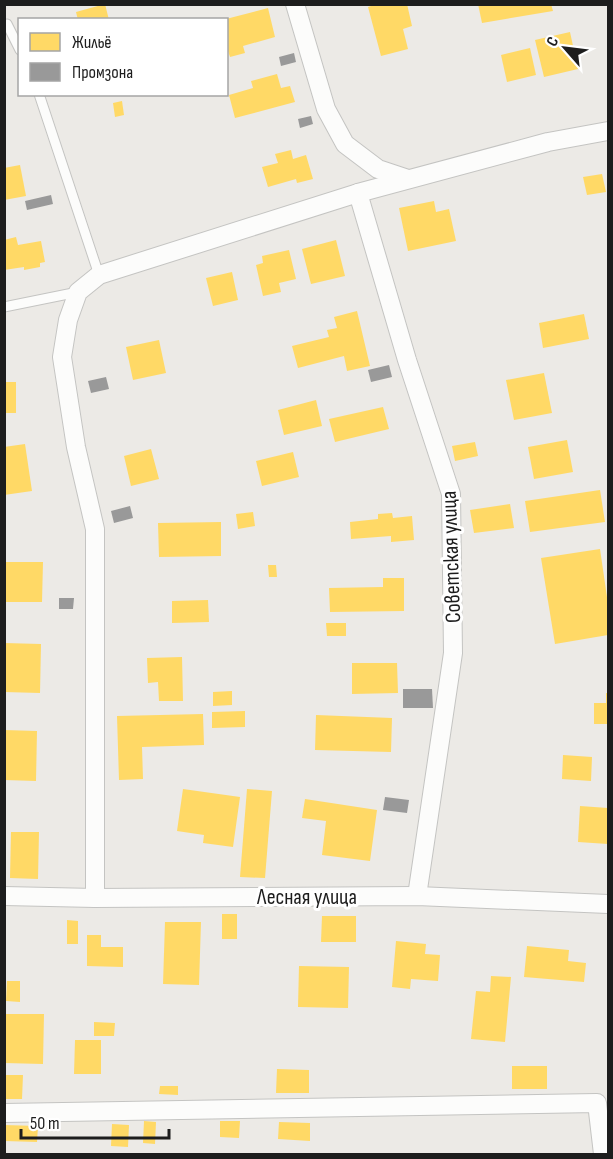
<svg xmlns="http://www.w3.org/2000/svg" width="613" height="1159" font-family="'Sofia Sans Condensed',sans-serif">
<rect width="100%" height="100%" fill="#eceae6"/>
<g fill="#ffd966">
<polygon points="105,4 109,20 78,20 76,12"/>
<polygon points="377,4 407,4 412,26 403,29 408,49 381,56 368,7"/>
<polygon points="478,4 551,4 553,11 482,23"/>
<polygon points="268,8 275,37 243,46 245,53 230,57 226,45 226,19"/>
<polygon points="570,32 578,69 544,77 535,40"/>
<polygon points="530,48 536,75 507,82 501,55"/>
<polygon points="277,74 281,88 290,86 295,102 235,118 229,95 253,88 251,81"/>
<polygon points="122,101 124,115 115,117 113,103"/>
<polygon points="291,150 293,159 306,155 313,179 297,183 296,179 268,187 262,167 278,163 275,154"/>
<polygon points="20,165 26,196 4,200 4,168"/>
<polygon points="602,174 606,192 587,195 583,177"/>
<polygon points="434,201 436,212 449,209 456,241 408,251 399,208"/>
<polygon points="16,237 18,245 41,241 45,262 40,263 40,267 24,270 24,267 4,270 4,240"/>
<polygon points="336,240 345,276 311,284 302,249"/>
<polygon points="289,250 296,279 279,283 281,292 263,296 256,265 263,263 262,256"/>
<polygon points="232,272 238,300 213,306 206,278"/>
<polygon points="357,311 370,366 347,371 344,356 298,368 292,346 329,337 327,330 337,328 334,317"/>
<polygon points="584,314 589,339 543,348 539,323"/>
<polygon points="159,340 166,373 133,380 126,347"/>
<polygon points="544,373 552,413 514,420 506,380"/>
<rect x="4" y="382" width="12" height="31"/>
<polygon points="316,400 322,426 284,435 278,410"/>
<polygon points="383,407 389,429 335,442 329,419"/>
<polygon points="567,440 573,472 534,479 528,447"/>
<polygon points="475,442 478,456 455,461 452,446"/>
<polygon points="25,444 32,491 4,495 4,447"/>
<polygon points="151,449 159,479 131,486 124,456"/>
<polygon points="293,452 299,477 262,486 256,461"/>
<polygon points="600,490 605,522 530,532 525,501"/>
<polygon points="510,504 514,528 474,533 470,510"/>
<polygon points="253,512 255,526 238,529 236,514"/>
<polygon points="392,513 393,518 412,516 414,540 391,542 391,536 351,539 350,522 378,519 378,514"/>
<polygon points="221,522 221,556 159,557 158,523"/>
<polygon points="600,549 608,604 608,635 555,644 541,558"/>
<polygon points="4,562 43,562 42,602 4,602"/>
<polygon points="268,565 276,565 277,577 269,577"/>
<polygon points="383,578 404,578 404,611 330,612 329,588 383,587"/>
<polygon points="208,600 209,622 172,623 172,601"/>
<polygon points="326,623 346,623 346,636 327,636"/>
<polygon points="4,643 41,644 40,693 4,692"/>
<polygon points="182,657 183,701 159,701 158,682 148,683 147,658"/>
<polygon points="352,663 397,663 398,693 352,694"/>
<polygon points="232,691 232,705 213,706 213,692"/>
<polygon points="606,693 608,693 608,724 594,724 594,703 606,703"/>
<polygon points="245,711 245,727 212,728 212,712"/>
<polygon points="203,714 204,745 142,747 143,779 119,780 117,716"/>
<polygon points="316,715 392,718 391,752 315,750"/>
<polygon points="4,730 37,731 36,781 4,780"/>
<polygon points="563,755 592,757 591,781 562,779"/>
<polygon points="183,789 240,797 233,847 203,843 204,835 177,831"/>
<polygon points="247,789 272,791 265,878 240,877"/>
<polygon points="305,799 377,810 370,861 322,855 326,821 302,818"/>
<polygon points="580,806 608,808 608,844 578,842"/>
<polygon points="11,832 39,832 38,879 10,878"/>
<rect x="222" y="914" width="15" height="25"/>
<polygon points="322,916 356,916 356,942 321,942"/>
<polygon points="67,920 78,921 78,944 67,944"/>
<polygon points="165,922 201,922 199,985 163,984"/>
<polygon points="87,935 101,935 101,947 123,947 123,967 87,966"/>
<polygon points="396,941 426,944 425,954 440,955 438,981 411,979 410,989 392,987"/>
<polygon points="527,946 569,950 568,961 586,963 584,982 524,977"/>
<polygon points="299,966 349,967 348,1008 298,1007"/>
<polygon points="491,976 511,977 505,1042 471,1039 476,991 490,992"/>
<polygon points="7,981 20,981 20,1002 6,1001"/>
<polygon points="4,1014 44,1014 43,1064 4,1063"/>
<polygon points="94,1022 115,1023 114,1036 94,1036"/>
<polygon points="75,1040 101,1040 101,1074 74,1074"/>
<rect x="512" y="1066" width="35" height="23"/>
<polygon points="277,1069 309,1070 309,1093 276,1093"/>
<polygon points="4,1075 23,1075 22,1099 4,1099"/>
<polygon points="160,1086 178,1086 178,1095 159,1094"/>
<polygon points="144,1121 156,1122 155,1144 143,1143"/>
<polygon points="220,1121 240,1121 239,1138 220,1137"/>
<polygon points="279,1122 310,1123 310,1141 278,1139"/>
<polygon points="112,1124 129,1125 128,1147 111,1146"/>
<polygon points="4,1125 38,1126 37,1142 4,1141"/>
</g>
<g fill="#999">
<polygon points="294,53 296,62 281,66 279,57"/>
<polygon points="311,116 313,124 300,128 298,119"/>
<polygon points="51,195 53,204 27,210 25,201"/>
<polygon points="389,365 392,377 371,382 368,370"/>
<polygon points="106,377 109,389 91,393 88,381"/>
<polygon points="130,506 133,518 114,523 111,511"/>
<polygon points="59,598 74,598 73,609 59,609"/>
<polygon points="403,689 432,689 433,708 403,708"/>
<polygon points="385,797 409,800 407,813 383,810"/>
</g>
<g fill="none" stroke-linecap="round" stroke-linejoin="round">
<defs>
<g id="lane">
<polyline points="7,24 20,50"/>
<polyline points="39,94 99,275"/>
<polyline points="4,307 78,292"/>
</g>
<g id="street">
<polyline points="295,4 326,109 345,144 378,169 408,179"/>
<polyline points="358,193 407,360 451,494 453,653 417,896"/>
<polyline points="4,896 95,898 417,896 608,904"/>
<polyline points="95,898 95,529 76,447 62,357 68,320 78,292 99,275 358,193 548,142 608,131"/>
<polyline points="4,1113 597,1103 603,1154"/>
</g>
</defs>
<use href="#lane" stroke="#c4c4c2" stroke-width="11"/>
<use href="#street" stroke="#c4c4c2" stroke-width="20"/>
<use href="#lane" stroke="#fcfcfb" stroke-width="9"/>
<use href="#street" stroke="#fcfcfb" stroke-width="18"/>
</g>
<g text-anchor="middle" stroke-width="6" stroke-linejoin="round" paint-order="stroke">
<g font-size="22" fill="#1d1d1d" stroke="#fff">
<text transform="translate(450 557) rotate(-92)" y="8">Советская улица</text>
<text x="307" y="904">Лесная улица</text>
</g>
</g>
<rect width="613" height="1159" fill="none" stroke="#1d1d1d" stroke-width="12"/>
<rect x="18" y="18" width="210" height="78" fill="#ffffff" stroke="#a5a5a5" stroke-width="1.5"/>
<rect x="30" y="33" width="30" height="18" fill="#ffd966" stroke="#a5a5a5" stroke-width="1.5"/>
<text x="72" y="48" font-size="18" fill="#1d1d1d">Жильё</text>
<rect x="30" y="63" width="30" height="18" fill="#999999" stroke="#a5a5a5" stroke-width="1.5"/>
<text x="72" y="78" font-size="18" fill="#1d1d1d">Промзона</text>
<g transform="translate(565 48) rotate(298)" stroke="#ffffff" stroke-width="4.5" paint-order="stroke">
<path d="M0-4.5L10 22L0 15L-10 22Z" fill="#1d1d1d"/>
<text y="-9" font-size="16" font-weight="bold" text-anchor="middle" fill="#1d1d1d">С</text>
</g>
<path d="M21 1129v9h148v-9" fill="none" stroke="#1d1d1d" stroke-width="3"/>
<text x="30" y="1129" font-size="18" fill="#1d1d1d" stroke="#ffffff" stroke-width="4.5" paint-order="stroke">50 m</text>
</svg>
